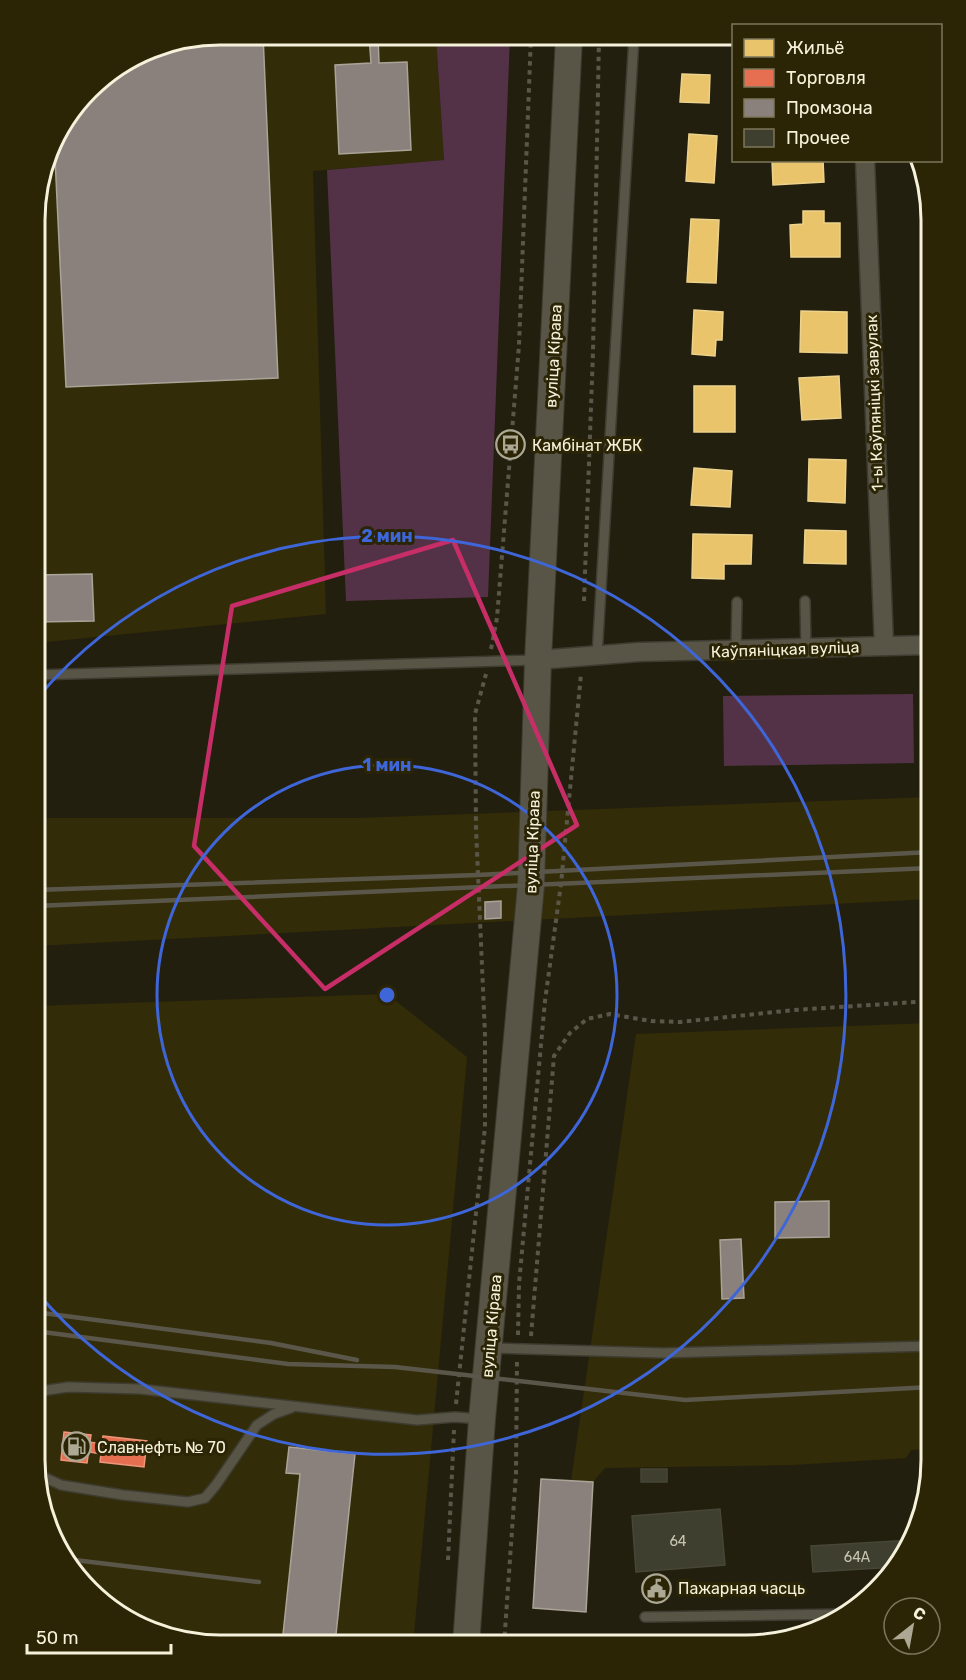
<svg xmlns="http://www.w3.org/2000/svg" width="966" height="1680" font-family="Rubik,sans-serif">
<rect width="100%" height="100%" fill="#231f0e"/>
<g fill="#332c08">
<polygon points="220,35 436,36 444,160 313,171 326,614 36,643 36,196 54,138 98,81 149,49"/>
<polygon points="931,797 931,899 35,946 35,818 357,818"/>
<polygon points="387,994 467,1057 413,1645 196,1644 107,1607 73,1573 44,1520 35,1460 35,1006"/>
<polygon points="931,1023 931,1449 911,1450 906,1458 793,1465 605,1468 593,1482 571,1481 636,1034"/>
</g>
<g fill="#533247">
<polygon points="436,36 510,36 488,597 346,601 327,170 444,160"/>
<polygon points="913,694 914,763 724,766 723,696"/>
</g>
<g fill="#e9c46a" stroke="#edd28c" stroke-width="1.5">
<polygon points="682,74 710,75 709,103 680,102"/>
<polygon points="689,134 717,136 714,183 686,181"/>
<polygon points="772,160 823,160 824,182 773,185"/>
<polygon points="803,211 824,211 824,223 840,223 840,257 791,257 790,225 803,224"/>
<polygon points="691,219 719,220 716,283 687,282"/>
<polygon points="694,310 723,312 722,340 716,340 715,356 692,354"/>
<polygon points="801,311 847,312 847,353 800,352"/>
<polygon points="839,376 841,418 802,420 799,378"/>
<rect x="694" y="386" width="41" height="46"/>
<polygon points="809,459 846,460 845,503 808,501"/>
<polygon points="694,468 732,471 730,507 691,505"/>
<polygon points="805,530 846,531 846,564 804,563"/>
<polygon points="693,534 752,535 751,564 724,564 724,579 692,578"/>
</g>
<g fill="#e76f51" stroke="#ec967a" stroke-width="1.5">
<polygon points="64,1432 91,1435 87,1463 61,1460"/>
<polygon points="103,1436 147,1441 144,1467 100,1462 101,1454 89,1452 90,1442 102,1444"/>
</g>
<g fill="#8a817c" stroke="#aaa398" stroke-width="1.5">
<polygon points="220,34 263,35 278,378 66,387 54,137 98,81 149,49"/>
<polygon points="369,35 378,35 379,63 407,62 411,150 339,154 335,65 371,63"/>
<polygon points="92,574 94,621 36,622 36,575"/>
<polygon points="501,901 501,918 485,919 485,902"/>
<polygon points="829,1201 829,1237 775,1238 775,1202"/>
<polygon points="741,1239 744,1298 722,1299 720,1240"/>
<polygon points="289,1447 355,1454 335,1644 282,1644 300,1474 286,1473"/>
<polygon points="541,1479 593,1482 586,1612 533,1608"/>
</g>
<g fill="#3f3f2f" stroke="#474637" stroke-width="1.5">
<rect x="641" y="1469" width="26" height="13"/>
<polygon points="720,1509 725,1565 636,1572 632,1516"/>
<polygon points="912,1540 897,1567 813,1572 811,1546"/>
</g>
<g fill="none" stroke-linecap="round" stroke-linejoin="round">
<defs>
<g id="lane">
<polyline points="805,601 806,648"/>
<polyline points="736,650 737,602"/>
<polyline points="597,656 634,37"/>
<polyline points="35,675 537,660"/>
<polyline points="491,1348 663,1353 931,1346"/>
<polyline points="35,1392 68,1387 140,1389 417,1420 455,1417 480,1419"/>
<polyline points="37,1474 61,1485 123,1495 188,1502 205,1498 216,1485 257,1425 274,1414 291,1408"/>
<polyline points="645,1617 846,1614"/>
</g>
<g id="street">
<polyline points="865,160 884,646"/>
<polyline points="538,660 639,652 931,645"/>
</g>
<polyline id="secondary" points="466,1645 482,1419 531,885 538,660 569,37"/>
</defs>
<use href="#lane" stroke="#3e3c30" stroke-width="12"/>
<use href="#street" stroke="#3e3c30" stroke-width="21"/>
<use href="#secondary" stroke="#3e3c30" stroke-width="28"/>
<g stroke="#5a574a" stroke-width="4" stroke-dasharray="4.5 4.5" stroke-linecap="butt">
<polyline points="584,601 593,352 599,37"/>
<polyline points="491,649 497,618 519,345 531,36"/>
<polyline points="518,1335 519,1284 545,1001 561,884 581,674"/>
<polyline points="531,1336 554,1056 570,1033 587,1019 610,1014 651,1021 680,1022 794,1010 931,1001"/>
<polyline points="456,1404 485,1127 485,1035 476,828 475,714 486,674"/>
<polyline points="448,1560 454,1430"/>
<polyline points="504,1645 516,1473 517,1361"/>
</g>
<use href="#lane" stroke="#585546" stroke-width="9"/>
<use href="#street" stroke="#585546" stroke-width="18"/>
<use href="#secondary" stroke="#585546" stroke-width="26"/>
<g stroke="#5a574a" stroke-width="4.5">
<polyline points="35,890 478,875 931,852"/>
<polyline points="35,906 931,868"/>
<polyline points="35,1312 271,1343 357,1360"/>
<polyline points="35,1331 288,1364 395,1367 685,1400 931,1387"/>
<polyline points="66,1559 259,1582"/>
</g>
</g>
<path fill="none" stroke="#c72e68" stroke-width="4.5" stroke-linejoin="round" d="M453,540L577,825L325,989L194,846L232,606Z"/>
<g fill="none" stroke="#3e66d8" stroke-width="3">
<circle cx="387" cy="995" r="230"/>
<path d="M38 697A459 459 0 1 1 35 1290"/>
</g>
<defs>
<symbol id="bus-ring" viewBox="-11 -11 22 22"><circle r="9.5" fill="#2b2506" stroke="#aca893" stroke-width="1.5"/><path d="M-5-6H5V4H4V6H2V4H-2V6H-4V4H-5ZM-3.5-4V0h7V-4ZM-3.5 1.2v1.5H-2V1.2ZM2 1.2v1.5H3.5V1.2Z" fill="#aca893"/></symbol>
<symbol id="fuel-ring" viewBox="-11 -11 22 22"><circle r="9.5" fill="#2b2506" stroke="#aca893" stroke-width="1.5"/><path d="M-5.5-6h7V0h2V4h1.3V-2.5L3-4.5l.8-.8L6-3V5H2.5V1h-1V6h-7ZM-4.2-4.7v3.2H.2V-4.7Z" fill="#aca893"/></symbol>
<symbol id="civic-ring" viewBox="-11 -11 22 22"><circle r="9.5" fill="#2b2506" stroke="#aca893" stroke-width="1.5"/><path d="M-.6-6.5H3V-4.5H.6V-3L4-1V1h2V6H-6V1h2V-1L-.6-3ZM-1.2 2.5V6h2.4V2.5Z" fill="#aca893"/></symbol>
</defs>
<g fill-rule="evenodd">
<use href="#bus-ring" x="494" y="428" width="33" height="33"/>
<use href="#fuel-ring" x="60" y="1430" width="33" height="33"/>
<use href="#civic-ring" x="640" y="1572" width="33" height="33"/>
</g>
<g text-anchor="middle" stroke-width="6" stroke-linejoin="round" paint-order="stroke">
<g font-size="14" fill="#c8c4b0">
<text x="678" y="1546">64</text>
<text x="857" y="1562">64А</text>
</g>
<g font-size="16" fill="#f6f1db" stroke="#2b2506">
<text transform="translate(553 356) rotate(-87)" y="6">вуліца Кірава</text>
<text transform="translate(874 403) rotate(-92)" y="6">1-ы Каўпяніцкі завулак</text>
<text transform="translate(785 649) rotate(-2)" y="6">Каўпяніцкая вуліца</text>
<text transform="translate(532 842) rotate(-88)" y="6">вуліца Кірава</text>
<text transform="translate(491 1326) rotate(-85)" y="6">вуліца Кірава</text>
</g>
<g font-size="16" fill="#f6f1db" stroke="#2b2506" text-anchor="start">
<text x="532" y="451">Камбінат ЖБК</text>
<text x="97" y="1453">Славнефть № 70</text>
<text x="678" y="1594">Пажарная часць</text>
</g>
</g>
<path d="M0 0H966V1680H0ZM220 45H746A175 175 0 0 1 921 220V1460A175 175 0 0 1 746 1635H220A175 175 0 0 1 45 1460V220A175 175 0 0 1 220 45Z" fill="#2b2506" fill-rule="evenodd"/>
<path fill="none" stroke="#f6f1db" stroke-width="3" d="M220 45H746A175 175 0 0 1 921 220V1460A175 175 0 0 1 746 1635H220A175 175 0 0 1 45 1460V220A175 175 0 0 1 220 45Z"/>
<circle cx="387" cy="995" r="9" fill="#3e66d8" stroke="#2b2506" stroke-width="3"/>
<g font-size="18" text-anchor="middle" font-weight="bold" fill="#3e66d8" stroke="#2b2506" stroke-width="6" stroke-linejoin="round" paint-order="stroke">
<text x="387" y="542">2 мин</text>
<text x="387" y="771">1 мин</text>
</g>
<rect x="732" y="24" width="210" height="138" fill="#2b2506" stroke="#7c775b" stroke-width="1.5"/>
<rect x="744" y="39" width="30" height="18" fill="#e9c46a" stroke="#7c775b" stroke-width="1.5"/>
<text x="786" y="54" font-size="18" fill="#f6f1db">Жильё</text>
<rect x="744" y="69" width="30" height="18" fill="#e76f51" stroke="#7c775b" stroke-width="1.5"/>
<text x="786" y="84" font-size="18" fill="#f6f1db">Торговля</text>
<rect x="744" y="99" width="30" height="18" fill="#8a817c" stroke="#7c775b" stroke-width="1.5"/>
<text x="786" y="114" font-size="18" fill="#f6f1db">Промзона</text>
<rect x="744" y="129" width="30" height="18" fill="#3f3f2f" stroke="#7c775b" stroke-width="1.5"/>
<text x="786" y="144" font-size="18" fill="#f6f1db">Прочее</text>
<g transform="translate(912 1626) rotate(31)"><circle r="28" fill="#2b2506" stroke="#7c775b" stroke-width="1.5"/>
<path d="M0-4.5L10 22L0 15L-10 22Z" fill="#aca893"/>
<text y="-9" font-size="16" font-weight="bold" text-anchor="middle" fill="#f6f1db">С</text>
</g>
<path d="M27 1644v9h144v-9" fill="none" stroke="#f6f1db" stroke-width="3"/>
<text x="36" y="1644" font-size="18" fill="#f6f1db" stroke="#2b2506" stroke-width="4.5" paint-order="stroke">50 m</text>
</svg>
